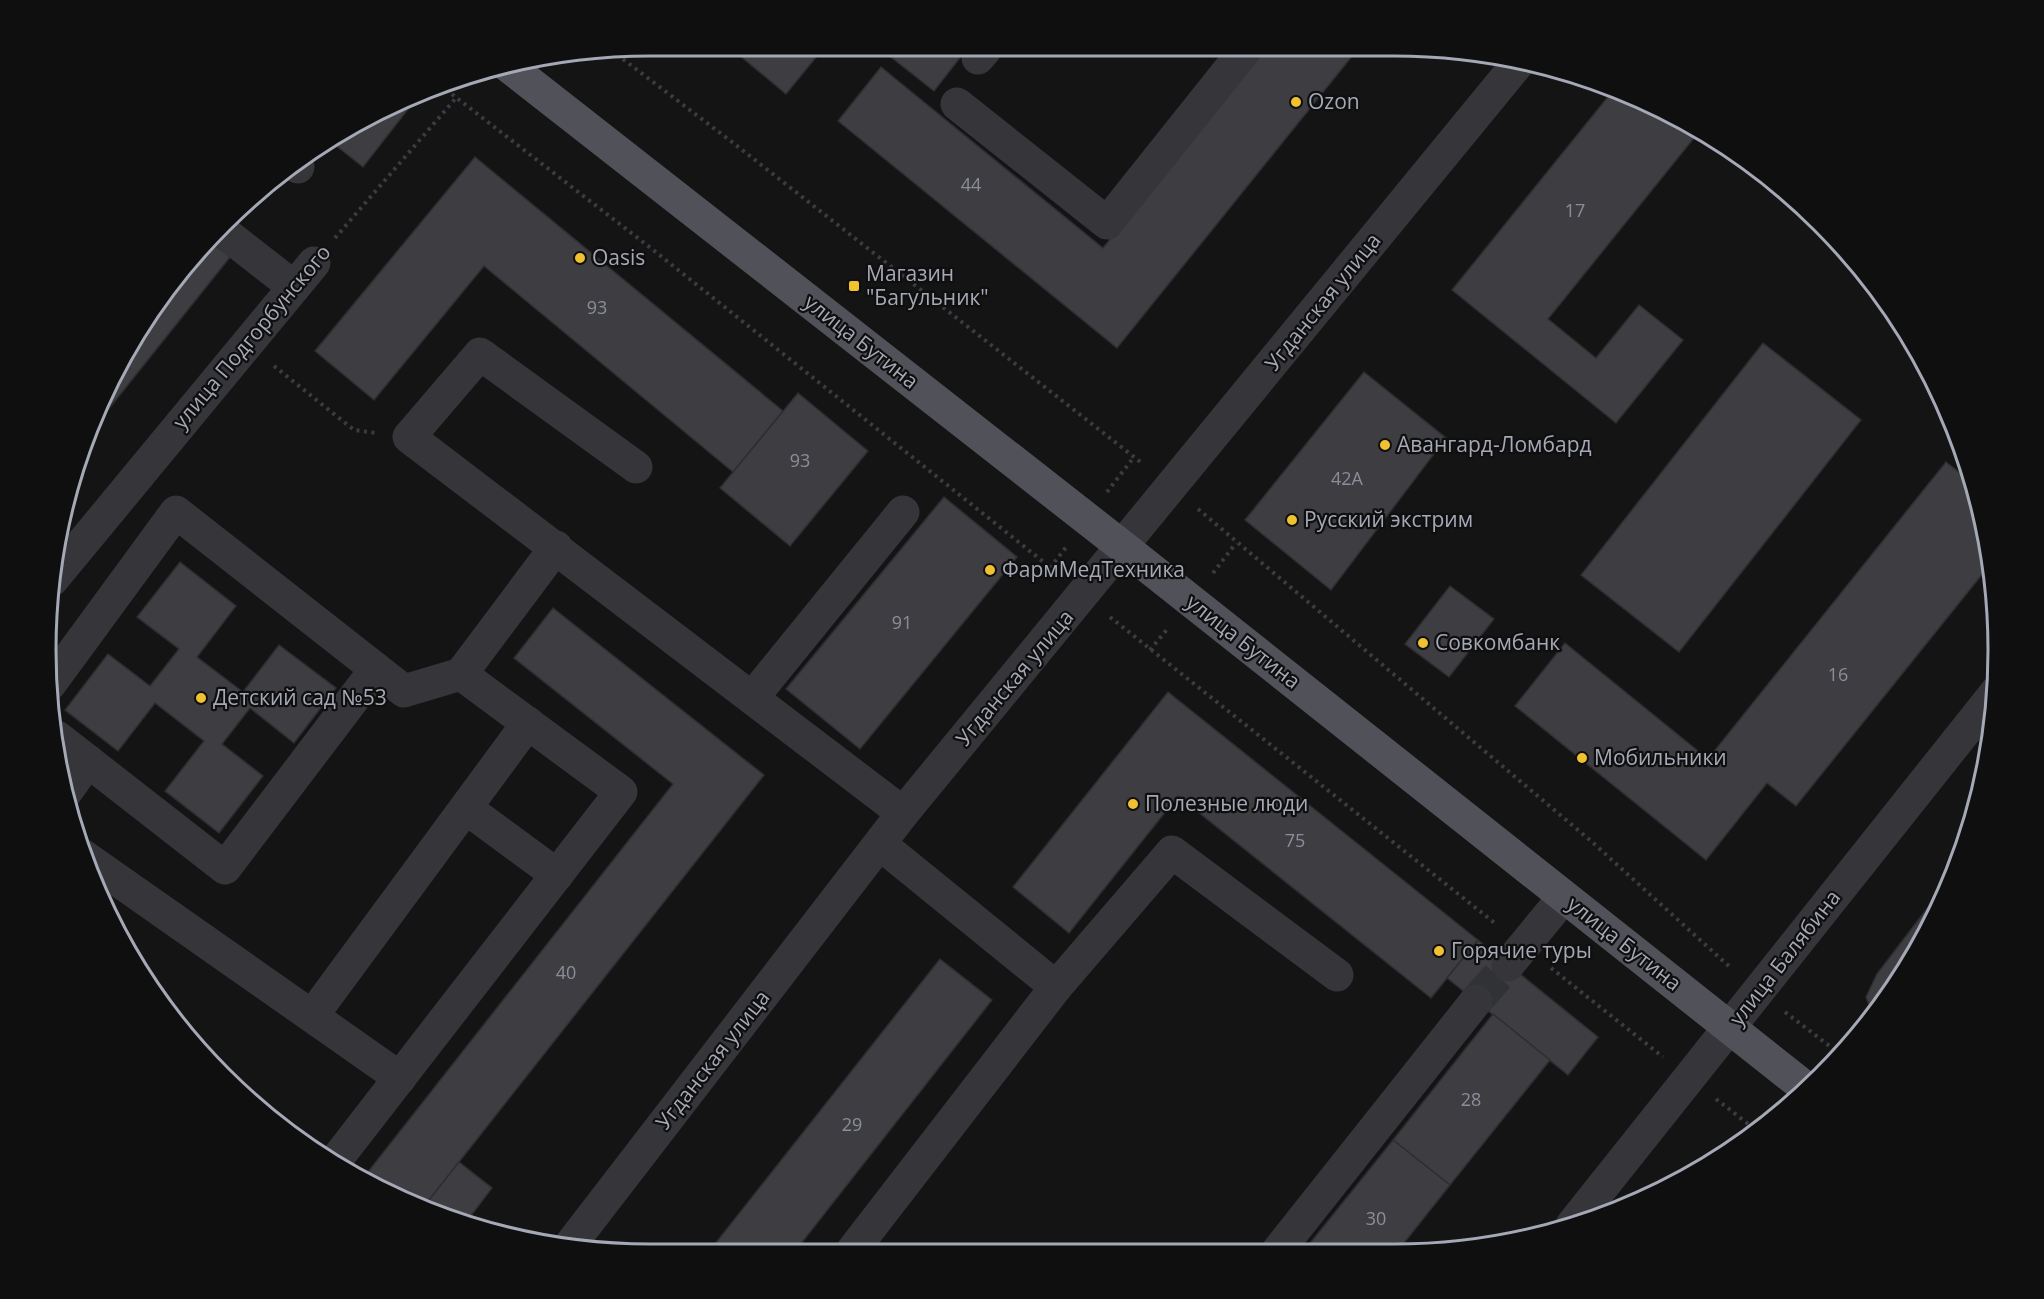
<svg xmlns="http://www.w3.org/2000/svg" width="2044" height="1299" font-family="'Open Sans',sans-serif">
<rect width="100%" height="100%" fill="#141415"/>
<g fill="#3e3e42" stroke="#2e2e31" stroke-width="1.5">
<polygon points="733,50 822,50 786,94"/>
<polygon points="882,50 966,50 934,91"/>
<polygon points="1263,50 1357,50 1117,348 838,121 881,67 1103,248"/>
<polygon points="1615,88 1626,91 1698,133 1548,319 1596,358 1639,305 1683,340 1616,423 1452,290"/>
<polygon points="419,95 363,167 329,140"/>
<polygon points="475,157 783,411 733,472 484,266 374,400 315,351"/>
<polygon points="207,239 230,257 83,441 126,348 170,282"/>
<polygon points="1763,343 1861,420 1679,652 1581,575"/>
<polygon points="1364,372 1446,438 1331,590 1245,520"/>
<polygon points="798,393 868,451 790,546 720,488"/>
<polygon points="1946,462 1974,484 1992,562 1796,806 1767,783 1706,860 1515,706 1565,643 1708,759"/>
<polygon points="944,497 1017,557 860,749 786,689"/>
<polygon points="180,562 236,606 197,657 243,692 279,645 336,688 294,743 250,708 222,744 263,776 219,833 165,791 204,741 155,703 118,751 65,710 108,654 150,686 179,649 137,617"/>
<polygon points="1450,586 1494,619 1449,677 1405,644"/>
<polygon points="553,608 764,775 422,1209 364,1177 673,784 514,658"/>
<polygon points="1168,692 1478,940 1431,998 1178,796 1069,933 1013,887"/>
<polygon points="1952,876 1937,917 1874,1017 1866,997 1877,974"/>
<polygon points="1478,940 1598,1037 1568,1075 1447,978"/>
<polygon points="940,959 992,1000 796,1250 711,1249"/>
<polygon points="1493,1014 1550,1060 1450,1185 1393,1140"/>
<polygon points="1393,1140 1450,1185 1396,1253 1303,1252"/>
<polygon points="459,1162 492,1188 467,1221 422,1209"/>
</g>
<g fill="none" stroke-linecap="round" stroke-linejoin="round">
<polyline stroke="#313235" stroke-width="33" stroke-dasharray="33 16" stroke-linecap="butt" points="1476,1001 1508,965"/>
<g stroke="#3b3c41" stroke-width="4" stroke-dasharray="3 4.5" stroke-linecap="butt">
<polyline points="611,50 732,142 1143,464"/>
<polyline points="440,85 652,249 1056,572"/>
<polyline points="335,238 456,98"/>
<polyline points="274,366 354,430 376,433"/>
<polyline points="1107,492 1134,457"/>
<polyline points="1198,509 1591,841 1731,968"/>
<polyline points="1050,568 1067,546"/>
<polyline points="1213,573 1236,543"/>
<polyline points="1110,617 1496,924"/>
<polyline points="1150,650 1169,627"/>
<polyline points="1551,968 1663,1057"/>
<polyline points="1785,1012 1840,1054"/>
<polyline points="1716,1099 1756,1130"/>
</g>
<g stroke="#35353a" stroke-width="33">
<polyline points="978,58 985,50"/>
<polyline points="957,104 1107,223 1245,50"/>
<polyline points="293,163 298,167"/>
<polyline points="217,227 294,287"/>
<polyline points="636,467 480,354 409,437 903,813"/>
<polyline points="52,580 314,263"/>
<polyline points="50,684 176,512 404,691 461,674"/>
<polyline points="752,698 903,512"/>
<polyline points="57,737 225,868 376,669"/>
<polyline points="64,795 88,761"/>
<polyline points="466,808 557,875"/>
<polyline points="880,844 1056,987 1172,852 1337,975"/>
<polyline points="82,855 400,1078"/>
<polyline points="1508,965 1564,897"/>
<polyline points="312,1016 528,723"/>
<polyline points="336,1160 621,792 461,674 556,547"/>
<polyline points="1572,1225 1997,691"/>
<polyline points="568,1248 903,813 1519,62"/>
<polyline points="853,1250 1056,987"/>
<polyline points="1277,1252 1476,1001"/>
</g>
<polyline stroke="#515259" stroke-width="33" points="507,65 1123,547 1807,1089"/>
</g>
<g fill="#f0c231" stroke="#0f0f10" stroke-width="2">
<circle cx="1296" cy="102" r="6"/>
<circle cx="580" cy="258" r="6"/>
<rect x="848" y="280" width="12" height="12" rx="3"/>
<circle cx="1385" cy="445" r="6"/>
<circle cx="1292" cy="520" r="6"/>
<circle cx="990" cy="570" r="6"/>
<circle cx="1423" cy="643" r="6"/>
<circle cx="201" cy="698" r="6"/>
<circle cx="1582" cy="758" r="6"/>
<circle cx="1133" cy="804" r="6"/>
<circle cx="1439" cy="951" r="6"/>
</g>
<g text-anchor="middle" stroke-width="4.5" stroke-linejoin="round" paint-order="stroke">
<g font-size="18" fill="#8b8e99">
<text x="971" y="191">44</text>
<text x="1575" y="217">17</text>
<text x="597" y="314">93</text>
<text x="800" y="467">93</text>
<text x="1347" y="485">42А</text>
<text x="902" y="629">91</text>
<text x="1838" y="681">16</text>
<text x="1295" y="847">75</text>
<text x="566" y="979">40</text>
<text x="1471" y="1106">28</text>
<text x="852" y="1131">29</text>
<text x="1376" y="1225">30</text>
</g>
<g font-size="21" fill="#a5a9b6" stroke="#0f0f10" text-anchor="start">
<text x="1308" y="109">Ozon</text>
<text x="592" y="265">Oasis</text>
<text x="866" y="281">Магазин<tspan x="866" dy="24">"Багульник"</tspan></text>
<text x="1397" y="452">Авангард-Ломбард</text>
<text x="1304" y="527">Русский экстрим</text>
<text x="1002" y="577">ФармМедТехника</text>
<text x="1435" y="650">Совкомбанк</text>
<text x="213" y="705">Детский сад №53</text>
<text x="1594" y="765">Мобильники</text>
<text x="1145" y="811">Полезные люди</text>
<text x="1451" y="958">Горячие туры</text>
</g>
<g font-size="21" fill="#a5a9b6" stroke="#0f0f10">
<text transform="translate(1323 302) rotate(-51)" y="7">Угданская улица</text>
<text transform="translate(252 337) rotate(-50)" y="7">улица Подгорбунского</text>
<text transform="translate(861 342) rotate(38)" y="7">улица Бутина</text>
<text transform="translate(1243 642) rotate(38)" y="7">улица Бутина</text>
<text transform="translate(1015 678) rotate(-50)" y="7">Угданская улица</text>
<text transform="translate(1624 944) rotate(38)" y="7">улица Бутина</text>
<text transform="translate(1785 958) rotate(-52)" y="7">улица Балябина</text>
<text transform="translate(713 1060) rotate(-52)" y="7">Угданская улица</text>
</g>
</g>
<path d="M0 0H2044V1299H0ZM650 56H1394A594 594 0 0 1 1988 650V650A594 594 0 0 1 1394 1244H650A594 594 0 0 1 56 650V650A594 594 0 0 1 650 56Z" fill="#0f0f10" fill-rule="evenodd"/>
<path fill="none" stroke="#a5a9b6" stroke-width="3" d="M650 56H1394A594 594 0 0 1 1988 650V650A594 594 0 0 1 1394 1244H650A594 594 0 0 1 56 650V650A594 594 0 0 1 650 56Z"/>
</svg>
